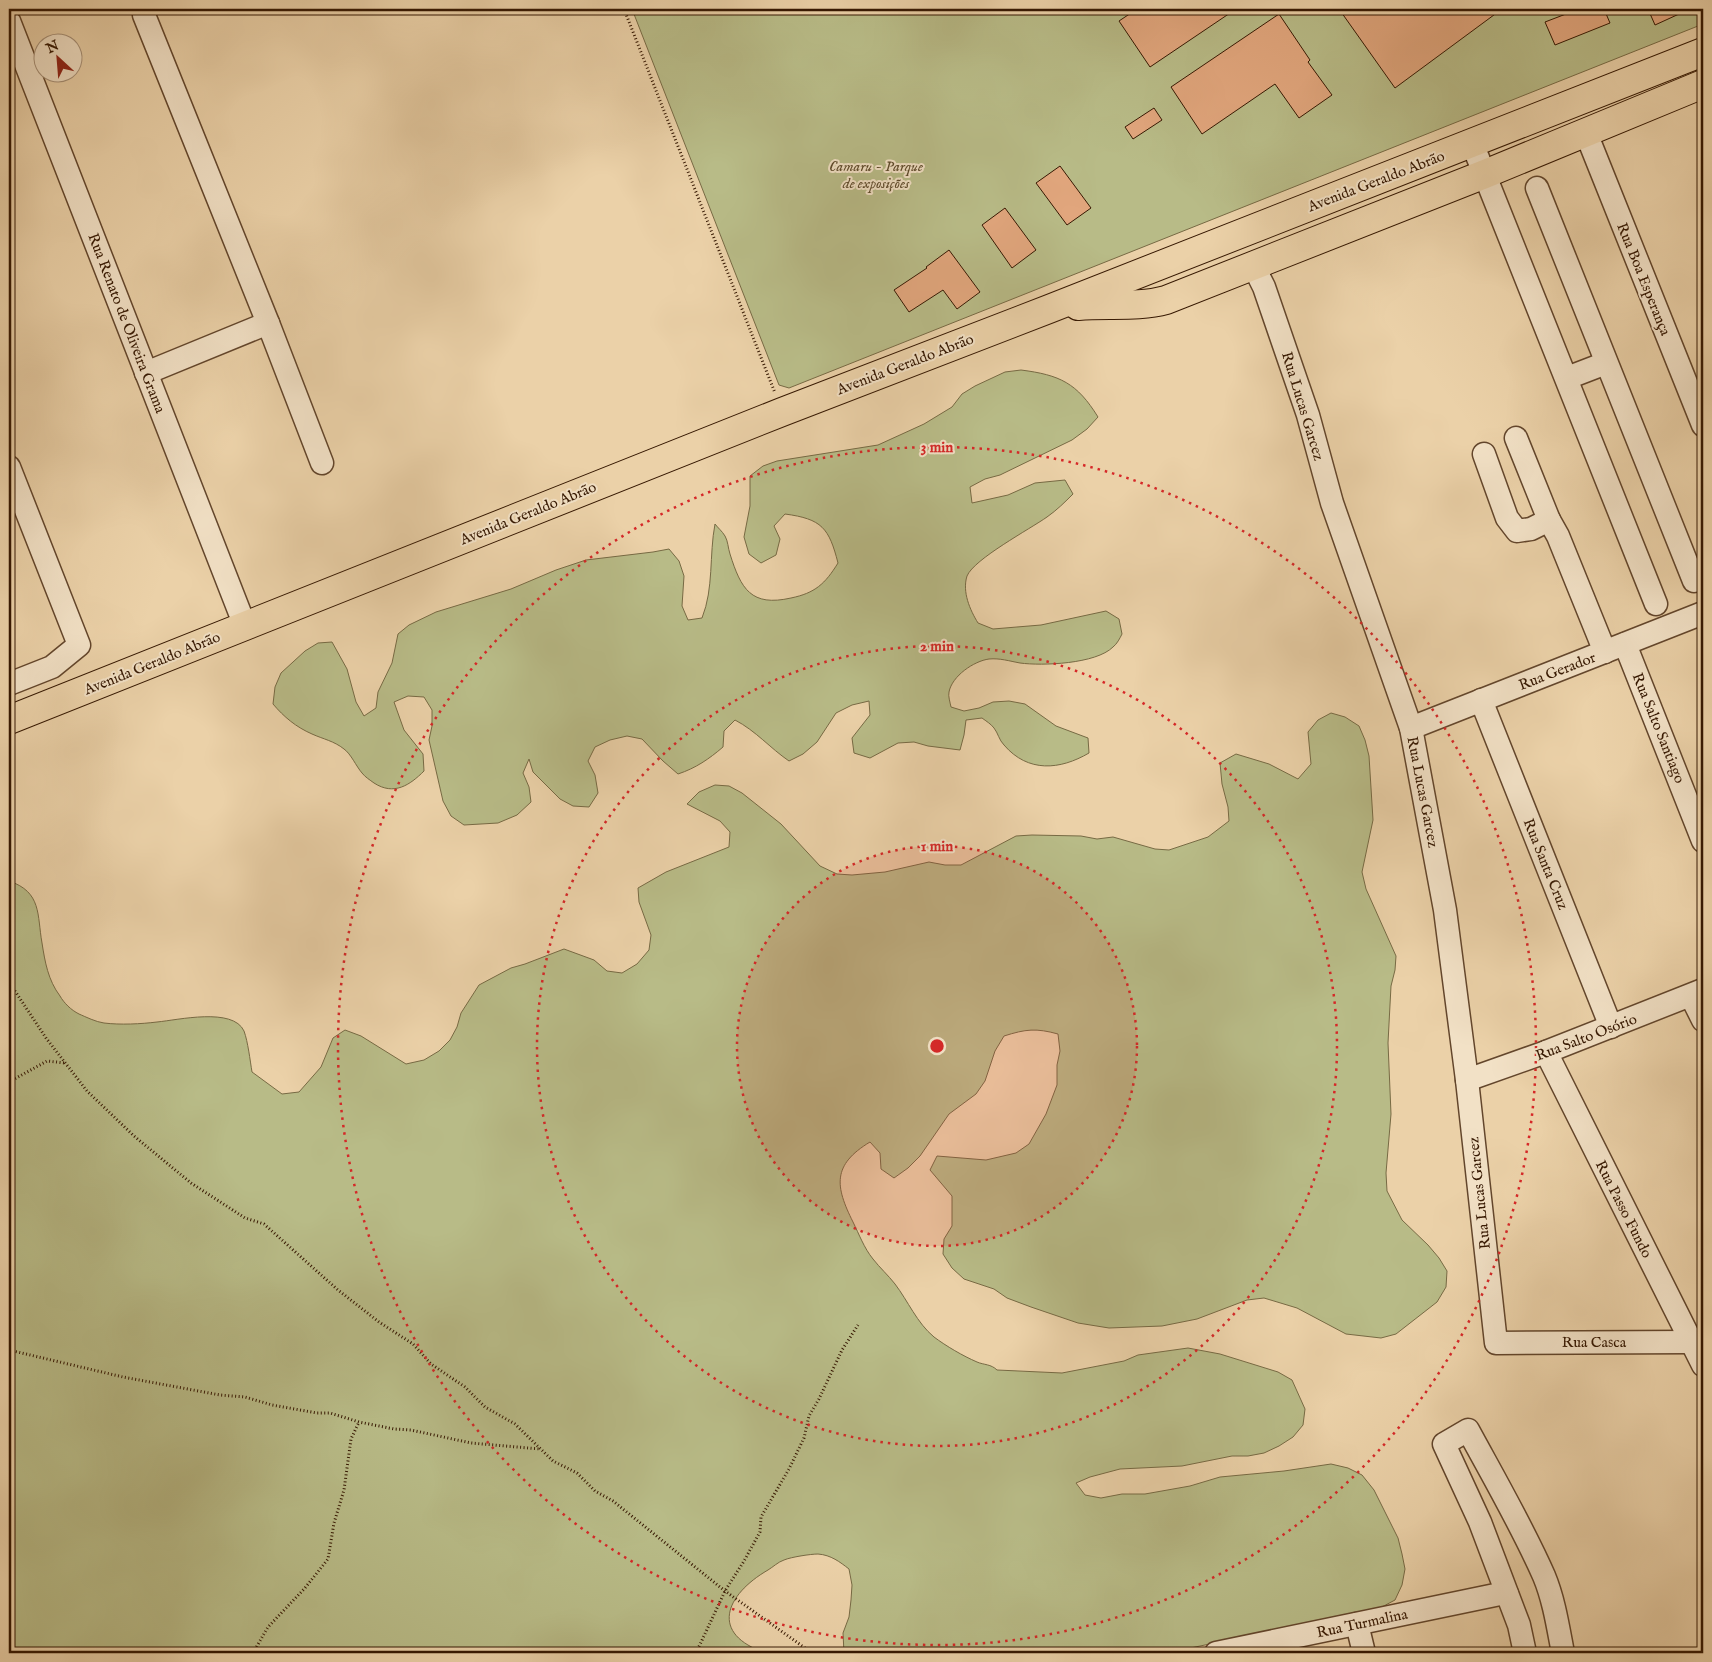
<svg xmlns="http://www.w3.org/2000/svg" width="1712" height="1662" font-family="'IM FELL English',serif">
<rect width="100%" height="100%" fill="#ebd1a8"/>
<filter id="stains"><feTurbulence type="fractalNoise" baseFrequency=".004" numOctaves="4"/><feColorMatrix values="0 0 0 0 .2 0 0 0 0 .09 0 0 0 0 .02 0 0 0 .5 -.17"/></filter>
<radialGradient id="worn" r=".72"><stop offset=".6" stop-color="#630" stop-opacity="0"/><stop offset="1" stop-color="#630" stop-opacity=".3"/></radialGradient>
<g fill="#b8bb87" stroke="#776a44">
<polygon points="632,9 1703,9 1703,24 789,388 779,385"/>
<path d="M1021,370C1060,375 1077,383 1098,417L1087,429L1072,440L1000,475L985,479L970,487L972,503L1008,495L1035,483L1065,480L1073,494C1065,502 1057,510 1047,517C1030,529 974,559 967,576C962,592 970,610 978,623L993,629L1041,625L1106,611L1119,619L1122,634C1120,638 1117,644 1113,647C1096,664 1042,666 1020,663C1009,661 1000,658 989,659C974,661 952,676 949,692C948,696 950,702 951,707L964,711L979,708L993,702L1009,701L1025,704L1056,726L1088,738L1089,753C1060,770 1028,773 1004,745C999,740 998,733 994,728C991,724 986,721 982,718L966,720L964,735L960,750L928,746L914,742L898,743L870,758L854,753L852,738L870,715L869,701L852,705L836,713L817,742L803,754L789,761C770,748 756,731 735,720L724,731L723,747C709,759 696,768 678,774L663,761L642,739L627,736L610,740L595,747L588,761L595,775L598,793L589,807L573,806L560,799L533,772L529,759L523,773L529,787L531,802L517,815L498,823L464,825L451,816L443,801L429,740L432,726V710L424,697L408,696L394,702L404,730L423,754L424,771C410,785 394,796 374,783C370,780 365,777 362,773C356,766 351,754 344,749C334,741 323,739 312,734C296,727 284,717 273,704L275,687L281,673L305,651L318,643L332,642L347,669L356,702L364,716L376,708L378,692L392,663L398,634L409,625L436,612L511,589L556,570L586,560L653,552L669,549L679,561L684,576L682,606L688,620L702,618C714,588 709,555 715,524C718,528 722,531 725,536C728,541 728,548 730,554C741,589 751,607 791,598C815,593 825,584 838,563C829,528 822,519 785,514L774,526L780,539L776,555L761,563L749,554L744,537L750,506V476L763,466L777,461L878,445L924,424L952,407L962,394L975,386L1005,372Z"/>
<path d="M1331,713L1345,717L1359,726L1365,740L1369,756L1373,820L1362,872L1366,889L1396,956L1395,970L1391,986L1388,1043L1391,1114L1386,1173L1387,1191L1402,1220L1428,1245L1439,1258L1447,1271L1446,1287L1437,1302L1396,1334L1381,1338L1346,1334L1297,1308L1264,1298L1247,1300L1197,1319L1162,1326L1109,1328L1078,1323L1031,1307L1007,1298L994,1289L964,1279L952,1268L943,1254L944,1239L952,1226V1196L930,1170L937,1156L986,1160L1016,1153L1029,1144L1046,1114L1057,1085V1065L1060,1051L1058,1034C1036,1028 1026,1029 1004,1036L995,1051L985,1081L976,1094L949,1114L920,1156L908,1168L894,1178L881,1169L880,1153L870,1142C832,1165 835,1186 853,1222C859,1234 864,1248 873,1259C880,1268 888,1275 895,1284C908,1301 917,1323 934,1337C946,1346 963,1356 977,1362C984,1365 991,1364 997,1370L1062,1373L1124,1361L1138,1355L1188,1348L1220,1354L1278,1372L1292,1380L1305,1409L1303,1425L1293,1437L1279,1446L1264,1453L1248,1456H1232L1182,1466L1120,1469L1090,1477L1076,1483L1085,1495L1101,1498L1122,1494H1145L1190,1486L1220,1477L1284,1471L1331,1464L1348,1468L1362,1475L1374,1490L1398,1538L1402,1554L1405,1569L1402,1585L1395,1600L1380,1608L1167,1653H844L843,1633L849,1617L851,1600L852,1585L849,1569C840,1562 831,1555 818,1554C811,1554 791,1557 784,1560C778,1562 773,1567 768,1570C725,1595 709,1634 766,1653H9V881C42,892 37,915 42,943C45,962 48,980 60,996C64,1003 71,1010 79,1014C86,1017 96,1022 104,1023C120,1025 141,1024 157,1022C178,1020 233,1007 244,1031C248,1042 250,1060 252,1072L282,1094L299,1092L321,1067L333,1038L345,1030L361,1036L406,1064L424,1060L439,1051L450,1040L457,1027L461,1013L479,985L511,968L525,964L564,949L594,960L607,971L622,973L637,964L649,950L651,935L639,902L638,888L666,872L729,847L730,832L720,821L687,804L699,792L715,785L729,786L742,793L781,824L820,866L837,874L852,875L885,872L929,862L945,865H961L1016,836L1032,835L1081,836L1097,839L1113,837L1155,849L1169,850L1208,837L1229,821L1228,807L1222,784L1220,763L1236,754L1269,764L1298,779L1311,764L1308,732L1318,720Z"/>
</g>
<g fill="#e1a67d" stroke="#361802">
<polygon points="1137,9 1236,9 1150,67 1119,21"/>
<polygon points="1339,9 1502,9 1395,88"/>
<polygon points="1579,9 1604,9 1610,23 1555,45 1545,22"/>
<polygon points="1648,9 1690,9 1655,25"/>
<polygon points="1279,14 1310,60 1308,62 1332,95 1299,118 1275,84 1202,134 1171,87"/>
<polygon points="1154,108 1162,120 1133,139 1125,127"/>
<polygon points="1060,166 1091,208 1067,225 1036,183"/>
<polygon points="1005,208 1036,250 1012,268 982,225"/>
<polygon points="949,250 980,292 957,309 943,290 909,312 894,290 927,268 926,267"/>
</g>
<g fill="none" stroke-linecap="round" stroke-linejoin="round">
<defs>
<g id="minor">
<polyline points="144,15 268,323 146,373"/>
<polyline points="9,21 245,626"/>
<polyline points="1586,133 1703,425"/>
<polyline points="1472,143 1656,604"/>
<polyline points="1537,188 1694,581"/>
<polyline points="1253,265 1264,287 1308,415 1332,503 1411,728 1445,910 1467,1080 1496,1343 1692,1342"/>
<polyline points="268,323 322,463"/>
<polyline points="1567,378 1606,363"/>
<polyline points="1516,438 1549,520"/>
<polyline points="1484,454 1507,518 1517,531 1531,529 1549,520 1558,536 1605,652"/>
<polyline points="9,467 79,645 52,667 9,684"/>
<polyline points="1625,644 1703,841"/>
<polyline points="1481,700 1611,1027"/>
<polyline points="1411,728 1703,613"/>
<polyline points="1691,996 1703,1020"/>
<polyline points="1546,1052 1703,1365"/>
<polyline points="1467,1080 1546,1052 1703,990"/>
<polyline points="1357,1624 1364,1653"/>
<polyline points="1216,1653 1500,1594 1507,1594"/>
<path d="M1525,1653L1519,1625L1480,1522L1444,1444L1468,1430C1494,1478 1522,1526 1544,1576C1554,1600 1558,1627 1563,1653"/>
</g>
<g id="major">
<path d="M1078,306C1107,303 1137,308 1166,300L1485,174L1703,84"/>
<polyline points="9,720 782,412 1049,309 1703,52"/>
</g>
</defs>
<use href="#minor" stroke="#63462c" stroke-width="25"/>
<use href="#major" stroke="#361802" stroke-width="30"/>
<g stroke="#361802" stroke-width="3" stroke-dasharray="1 2.5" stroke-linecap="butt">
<polyline points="624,9 775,393"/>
<polyline points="9,982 46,1038 87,1091 134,1136 191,1183 245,1218 264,1224 338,1290 379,1322 413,1344 431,1364 465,1387 485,1407 515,1424 553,1461 577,1473 595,1491 613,1501 725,1591 812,1653"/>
<polyline points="9,1082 47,1061 65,1063"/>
<polyline points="9,1350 123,1377 220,1395 245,1397 272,1405 317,1413 330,1413 359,1422 394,1429 411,1430 471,1443 540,1449"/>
<polyline points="253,1653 268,1627 305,1588 328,1559 334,1523 344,1490 351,1439 359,1422"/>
<polyline points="696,1653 725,1591 744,1561 760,1532 761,1517 789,1469 804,1438 809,1416 819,1399 842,1350 858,1325"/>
</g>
<use href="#minor" stroke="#f2e1c6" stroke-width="22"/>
<use href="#major" stroke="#ebd1a8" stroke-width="28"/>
</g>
<circle cx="937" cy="1046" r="200" fill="#d62828" fill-opacity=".12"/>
<g fill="none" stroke="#d62828" stroke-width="2.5" stroke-dasharray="2.5 5">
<circle cx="937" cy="1046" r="200"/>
<circle cx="937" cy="1046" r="400"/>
<circle cx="937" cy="1046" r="599"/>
</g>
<g text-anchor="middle" stroke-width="4" stroke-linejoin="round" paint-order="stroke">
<g font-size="15" font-style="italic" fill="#5d492a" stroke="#f2e1c6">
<text x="876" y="171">Camaru - Parque<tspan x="876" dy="17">de exposições</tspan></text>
</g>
<g font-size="15" fill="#361802" stroke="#f2e1c6">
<text transform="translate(1376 181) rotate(-21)" y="5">Avenida Geraldo Abrão</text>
<text transform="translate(1644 279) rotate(68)" y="5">Rua Boa Esperança</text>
<text transform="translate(127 323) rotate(69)" y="5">Rua Renato de Oliveira Grama</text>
<text transform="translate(905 364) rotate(-21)" y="5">Avenida Geraldo Abrão</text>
<text transform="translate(1303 406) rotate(73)" y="5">Rua Lucas Garcez</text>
<text transform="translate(528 513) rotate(-22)" y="5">Avenida Geraldo Abrão</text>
<text transform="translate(152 663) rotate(-22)" y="5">Avenida Geraldo Abrão</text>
<text transform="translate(1557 671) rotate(-21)" y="5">Rua Gerador</text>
<text transform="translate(1659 728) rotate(68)" y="5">Rua Salto Santiago</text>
<text transform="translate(1423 792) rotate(79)" y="5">Rua Lucas Garcez</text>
<text transform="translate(1546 864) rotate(68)" y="5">Rua Santa Cruz</text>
<text transform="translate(1586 1037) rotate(-21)" y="5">Rua Salto Osório</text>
<text transform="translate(1479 1193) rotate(-96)" y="5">Rua Lucas Garcez</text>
<text transform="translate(1624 1209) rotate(63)" y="5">Rua Passo Fundo</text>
<text x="1594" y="1347">Rua Casca</text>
<text transform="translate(1362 1623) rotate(-12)" y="5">Rua Turmalina</text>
</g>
</g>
<circle cx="937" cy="1046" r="8" fill="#d62828" stroke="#f2e1c6" stroke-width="2.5"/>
<g font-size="15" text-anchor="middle" font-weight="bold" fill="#d62828" stroke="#f2e1c6" stroke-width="4" stroke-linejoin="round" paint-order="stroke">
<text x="937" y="452">3 min</text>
<text x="937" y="651">2 min</text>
<text x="937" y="851">1 min</text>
</g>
<rect width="1712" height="1662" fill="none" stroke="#ebd1a8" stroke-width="30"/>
<rect x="10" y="10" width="1692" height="1642" fill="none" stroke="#361802" stroke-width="2.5"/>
<rect x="15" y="15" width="1682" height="1632" fill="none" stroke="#361802"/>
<g transform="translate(58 58) rotate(334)"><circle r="24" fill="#f2e1c6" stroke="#a79178"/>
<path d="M0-4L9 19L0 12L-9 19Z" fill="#8f2418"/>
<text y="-8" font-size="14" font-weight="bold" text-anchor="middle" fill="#361802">N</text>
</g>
<rect width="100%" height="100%" filter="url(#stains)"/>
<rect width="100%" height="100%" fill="url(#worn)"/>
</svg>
